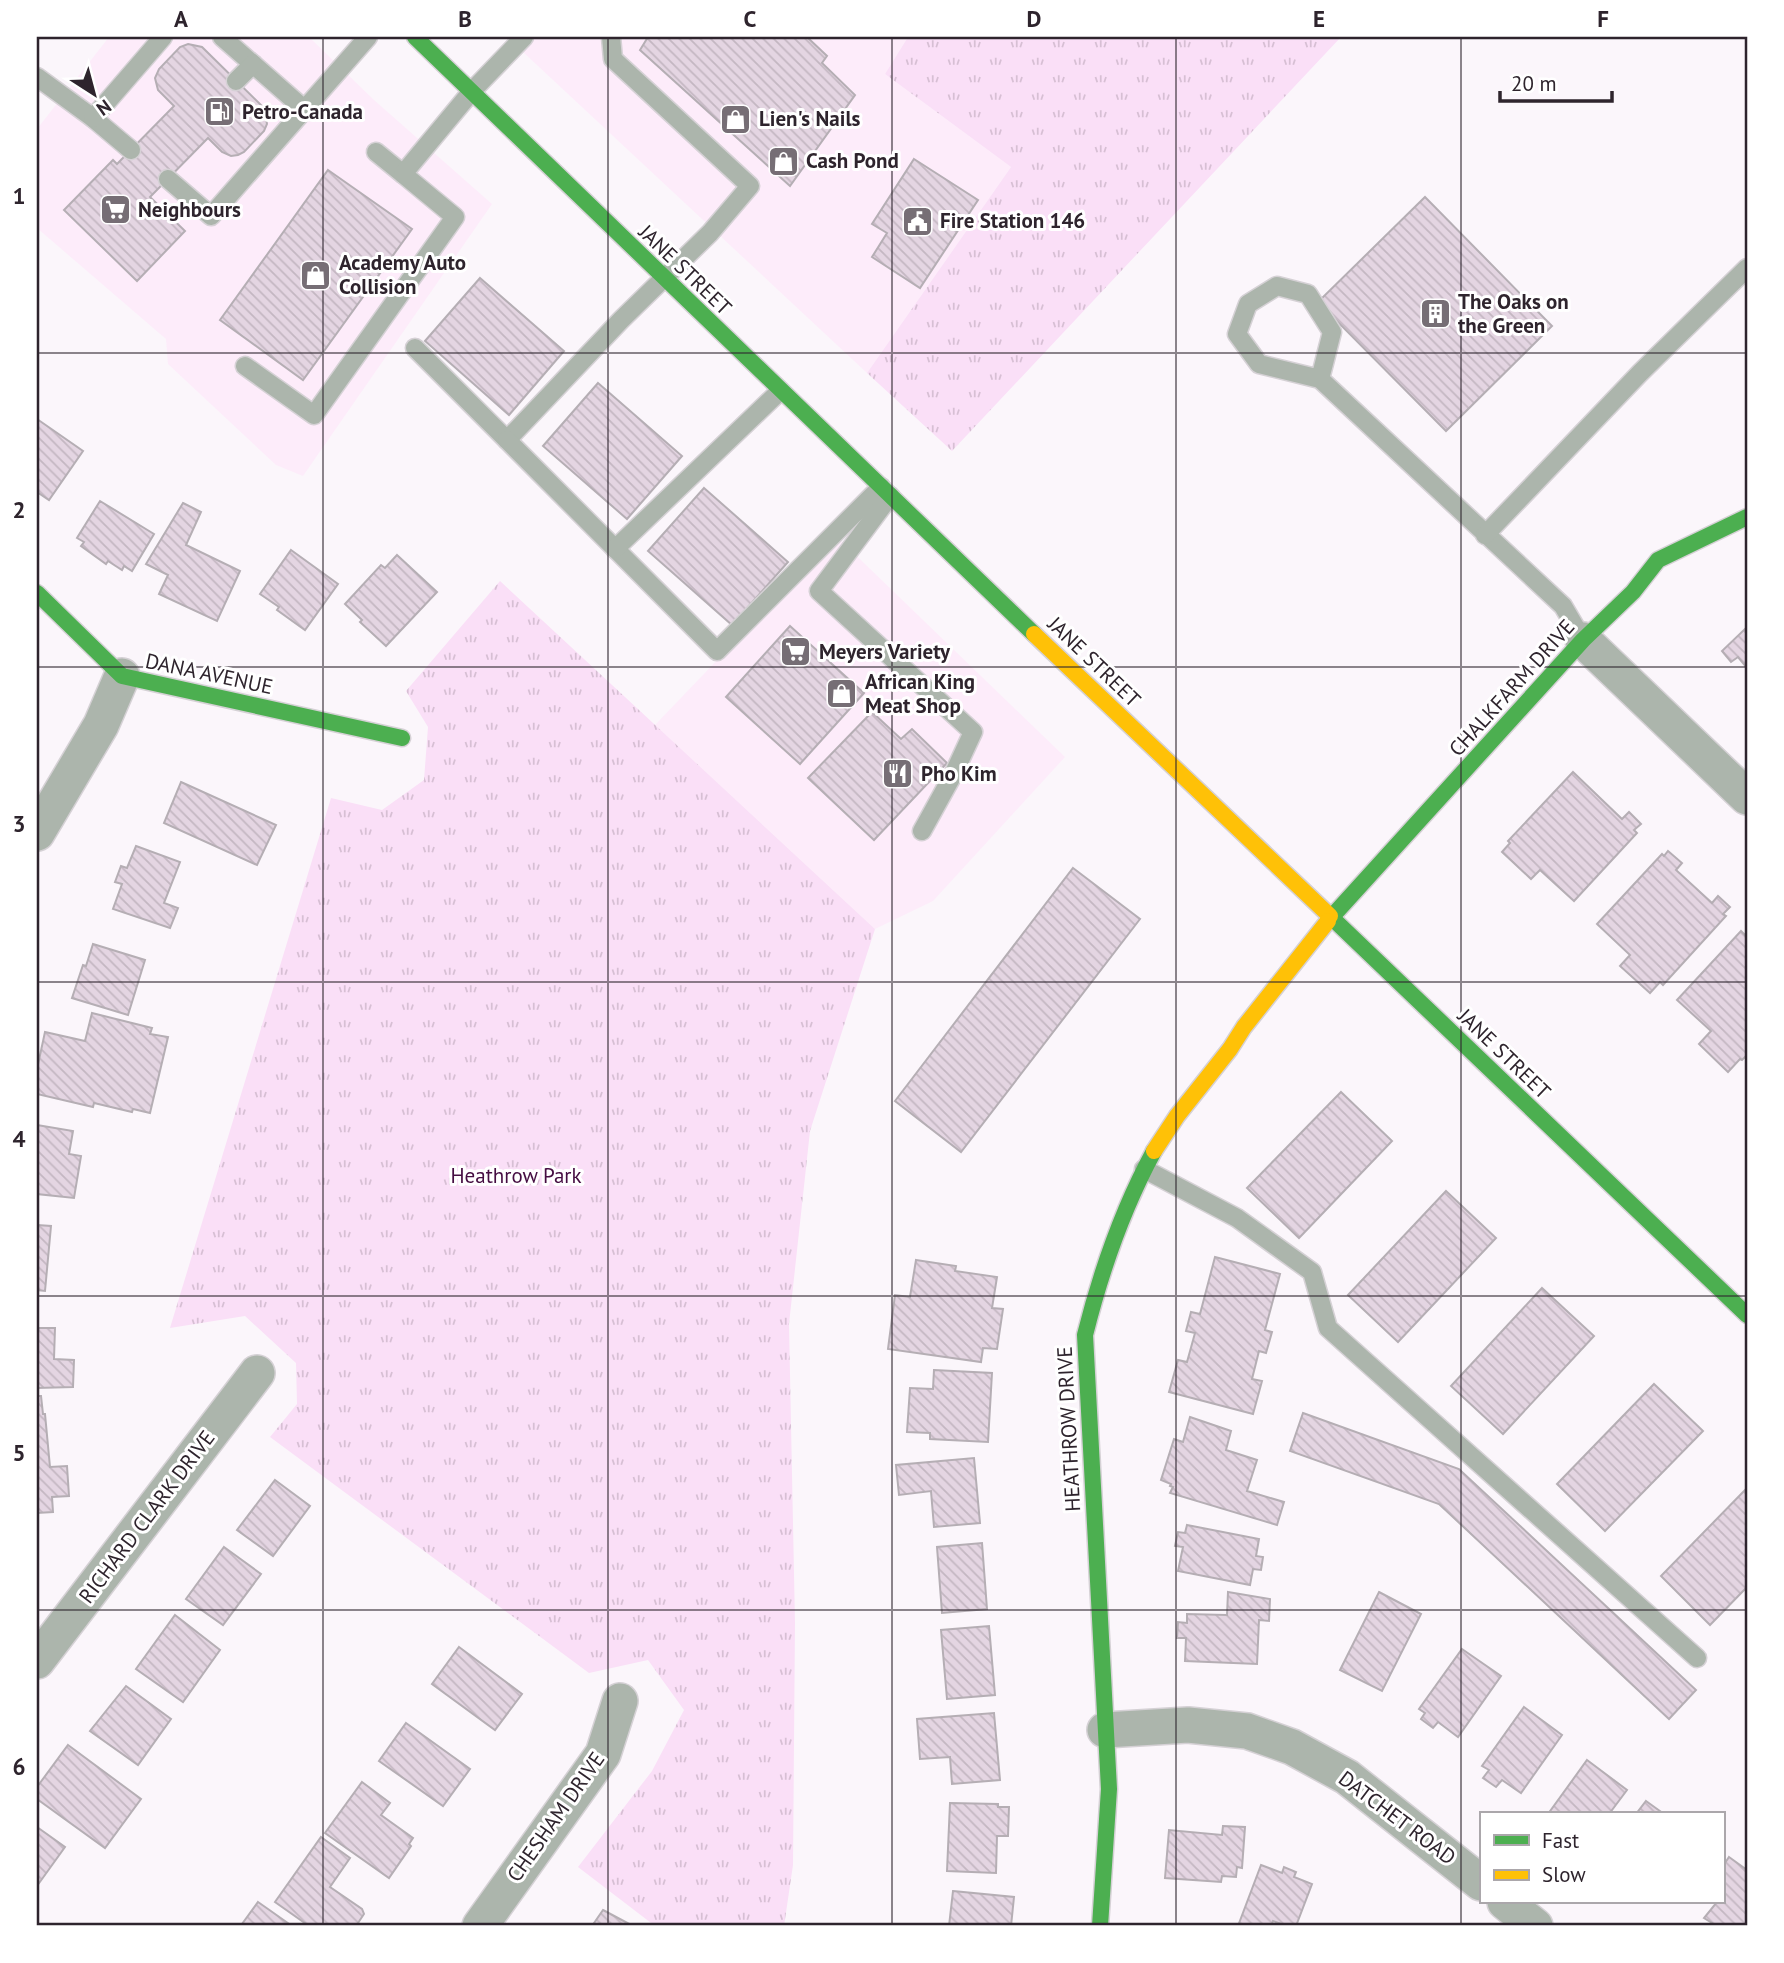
<svg xmlns="http://www.w3.org/2000/svg" width="1784" height="1963" font-family="'PT Sans',sans-serif">
<defs>
<pattern id="park-tufts" width="24" height="20" patternUnits="userSpaceOnUse" patternTransform="scale(1.75)"><rect width="24" height="20" fill="#fadff7"/><path d="M3 7l-1-3M5 7V3M7 7l1-3M15 17l-1-3M17 17v-4M19 17l1-3" fill="none" stroke="#d7bfd4"/></pattern>
<pattern id="building-back-hatch" width="6" height="6" patternUnits="userSpaceOnUse" patternTransform="scale(1.75)"><rect width="6" height="6" fill="#e4d5e2"/><path d="M-1 5l2 2M0 0l6 6M5-1l2 2" fill="none" stroke="#c4b7c2"/></pattern>
</defs>
<rect width="100%" height="100%" fill="#fbf6fb"/>
<g fill="#fdecfa">
<polygon points="109,37 309,37 374,100 492,204 303,476 276,465 168,364 166,339 37,228 37,129"/>
<polygon points="507,37 908,37 885,74 1011,167 867,373"/>
<polygon points="836,536 1065,757 933,901 875,929 655,725"/>
</g>
<g fill="url(#park-tufts)">
<polygon points="908,37 1341,37 952,451 867,373 1011,167 885,74"/>
<polygon points="500,581 875,929 810,1131 789,1324 795,1623 793,1865 784,1926 655,1926 578,1867 652,1771 684,1710 648,1660 589,1673 270,1437 297,1404 296,1363 245,1316 170,1328 331,798 382,810 424,780 428,727 406,691"/>
</g>
<g fill="url(#building-back-hatch)" stroke="#b5aeb4" stroke-width="2">
<polygon points="648,37 807,37 827,56 822,63 855,95 790,186 640,50"/>
<polygon points="188,44 202,47 264,108 267,124 264,131 244,152 238,155 231,156 222,152 208,138 150,197 185,231 137,281 64,210 113,160 117,164 174,106 158,90 155,78 159,69 180,47"/>
<polygon points="914,159 978,200 920,288 872,257 887,233 872,224"/>
<polygon points="328,170 412,229 303,380 220,320"/>
<polygon points="1425,197 1552,326 1446,431 1318,302"/>
<polygon points="480,278 564,351 509,415 425,341"/>
<polygon points="598,383 682,456 627,519 543,446"/>
<polygon points="37,419 83,451 49,500 37,492"/>
<polygon points="704,488 788,562 732,625 648,551"/>
<polygon points="100,501 154,534 132,571 124,566 122,570 108,561 106,564 81,546 84,542 77,538"/>
<polygon points="183,503 201,512 186,545 240,571 217,621 159,594 168,575 146,564"/>
<polygon points="291,550 338,584 305,630 277,610 279,607 260,594"/>
<polygon points="397,555 437,592 386,646 360,622 362,620 345,604 381,565 385,568"/>
<polygon points="790,626 864,693 800,764 726,697"/>
<polygon points="1747,627 1747,668 1738,657 1731,662 1722,651"/>
<polygon points="872,712 901,739 912,729 947,763 874,840 808,778"/>
<polygon points="1573,772 1622,819 1629,812 1641,824 1634,830 1637,833 1574,901 1540,870 1531,879 1502,852 1510,843 1508,841"/>
<polygon points="181,782 276,825 257,865 164,823"/>
<polygon points="136,846 180,862 164,903 178,908 170,928 113,909 122,884 115,882 121,866 127,868"/>
<polygon points="1668,851 1682,863 1676,870 1712,903 1718,896 1730,907 1723,914 1726,916 1663,985 1660,982 1650,993 1620,966 1630,955 1597,924 1662,854 1664,856"/>
<polygon points="1073,868 1140,919 961,1152 895,1101"/>
<polygon points="1741,931 1747,937 1747,1055 1742,1060 1740,1059 1728,1072 1699,1044 1711,1031 1677,1000"/>
<polygon points="93,944 145,960 128,1015 72,998 83,965 86,966"/>
<polygon points="92,1013 152,1028 150,1034 168,1037 150,1113 133,1109 132,1112 94,1103 93,1107 37,1094 37,1069 45,1032 85,1041"/>
<polygon points="1341,1092 1392,1141 1299,1238 1247,1188"/>
<polygon points="37,1125 73,1131 69,1154 81,1156 74,1198 37,1194"/>
<polygon points="1446,1191 1496,1238 1398,1342 1348,1295"/>
<polygon points="37,1225 51,1226 45,1291 37,1290"/>
<polygon points="1215,1257 1280,1274 1265,1330 1272,1332 1266,1353 1259,1351 1252,1379 1262,1381 1253,1414 1169,1392 1178,1360 1187,1362 1195,1333 1186,1331 1191,1312 1200,1314"/>
<polygon points="916,1260 956,1266 955,1271 997,1277 992,1308 1003,1309 997,1349 983,1348 981,1362 888,1349 895,1295 910,1297"/>
<polygon points="1542,1288 1594,1336 1503,1434 1451,1386"/>
<polygon points="37,1328 55,1328 54,1359 74,1360 73,1387 37,1388"/>
<polygon points="934,1370 992,1373 988,1442 930,1439 930,1433 907,1432 910,1388 933,1389"/>
<polygon points="1654,1384 1703,1431 1605,1531 1557,1484"/>
<polygon points="37,1396 41,1396 43,1414 45,1414 50,1467 67,1466 69,1496 52,1497 53,1512 37,1513"/>
<polygon points="1303,1413 1459,1469 1696,1690 1669,1719 1439,1504 1290,1451"/>
<polygon points="1190,1417 1231,1431 1226,1450 1257,1460 1247,1491 1284,1502 1277,1525 1170,1493 1173,1487 1170,1486 1171,1484 1161,1480 1174,1439 1183,1442"/>
<polygon points="974,1458 980,1523 934,1527 931,1491 899,1495 896,1465"/>
<polygon points="275,1480 310,1506 273,1556 237,1530"/>
<polygon points="1747,1488 1747,1587 1710,1625 1661,1576"/>
<polygon points="1187,1525 1259,1539 1256,1556 1263,1557 1261,1570 1253,1569 1250,1585 1178,1571 1183,1547 1175,1546 1178,1532 1185,1533"/>
<polygon points="982,1543 987,1609 942,1613 937,1547"/>
<polygon points="224,1547 261,1574 223,1625 186,1599"/>
<polygon points="1228,1592 1270,1599 1269,1621 1259,1620 1257,1664 1185,1661 1186,1638 1177,1638 1178,1622 1187,1623 1187,1614 1227,1615"/>
<polygon points="1379,1592 1421,1614 1382,1691 1340,1670"/>
<polygon points="175,1615 220,1650 183,1702 136,1669"/>
<polygon points="989,1626 995,1695 947,1699 941,1630"/>
<polygon points="459,1647 522,1694 495,1730 432,1684"/>
<polygon points="1462,1649 1501,1676 1458,1737 1438,1722 1433,1728 1421,1719 1425,1713 1419,1709"/>
<polygon points="126,1686 171,1719 138,1765 90,1731"/>
<polygon points="1524,1707 1562,1735 1521,1793 1502,1780 1496,1787 1483,1778 1489,1770 1482,1766"/>
<polygon points="994,1713 1000,1780 952,1784 950,1757 920,1759 917,1719"/>
<polygon points="406,1723 470,1769 443,1806 379,1761"/>
<polygon points="68,1745 141,1799 105,1848 37,1799 37,1787"/>
<polygon points="1587,1760 1627,1790 1609,1814 1548,1814"/>
<polygon points="362,1782 390,1803 381,1815 413,1838 409,1844 411,1846 389,1878 325,1833"/>
<polygon points="1646,1801 1664,1814 1636,1814"/>
<polygon points="950,1803 998,1804 998,1807 1009,1807 1008,1836 997,1836 996,1873 947,1871"/>
<polygon points="1223,1826 1245,1827 1242,1868 1237,1867 1236,1877 1222,1876 1221,1882 1165,1878 1169,1830 1222,1835"/>
<polygon points="37,1827 65,1847 37,1886"/>
<polygon points="321,1837 350,1858 330,1887 362,1909 364,1914 356,1926 309,1926 275,1902"/>
<polygon points="1729,1857 1747,1870 1747,1926 1710,1926 1712,1923 1704,1918 1717,1902 1723,1902 1723,1866"/>
<polygon points="1261,1865 1282,1873 1284,1867 1296,1872 1294,1877 1312,1884 1296,1926 1287,1926 1273,1921 1271,1926 1238,1926"/>
<polygon points="953,1891 1014,1897 1011,1926 949,1926"/>
<polygon points="258,1902 268,1909 292,1926 245,1926 242,1924"/>
<polygon points="603,1910 633,1926 592,1926"/>
</g>
<g fill="none" stroke-linecap="round" stroke-linejoin="round">
<defs>
<g id="lane">
<polyline points="222,37 304,109"/>
<polyline points="37,77 93,118 131,150"/>
<polyline points="236,81 253,64"/>
<polyline points="93,118 163,37"/>
<polyline points="376,152 403,174"/>
<polyline points="168,179 211,216 368,37"/>
<polyline points="415,348 507,440 621,320 710,233 750,186 613,59 611,37"/>
<polyline points="245,366 314,415 455,217 403,174 472,91 524,37"/>
<polyline points="1320,379 1259,364 1237,334 1248,304 1277,286 1308,294 1332,332 1320,379 1563,606 1583,640"/>
<polyline points="507,440 717,651 881,487"/>
<polyline points="890,496 819,591 973,732 954,773 922,831"/>
<polyline points="1485,535 1640,373 1747,268"/>
<polyline points="615,549 780,391"/>
<polyline points="1144,1169 1237,1218 1312,1272 1328,1328 1697,1658"/>
</g>
<g id="street">
<polyline points="1583,640 1747,797"/>
<polyline points="37,833 101,725 122,676"/>
<polyline points="37,1661 257,1373"/>
<polyline points="1105,1730 1188,1725 1247,1731 1292,1747 1347,1777 1481,1883"/>
<polyline points="1505,1902 1535,1926"/>
<polyline points="480,1926 603,1754 620,1701"/>
</g>
<g id="fast">
<polyline points="415,37 1034,634"/>
<polyline points="37,593 122,676 402,738"/>
<polyline points="1330,916 1747,1315"/>
<polyline points="1328,921 1583,640 1633,592 1658,560 1747,517"/>
<path d="M1100,1926L1109,1789L1085,1335C1101,1271 1122,1210 1154,1151"/>
</g>
<g id="slow">
<polyline points="1034,634 1330,916"/>
<polyline points="1154,1151 1177,1116 1230,1049 1244,1027 1328,921"/>
</g>
</defs>
<use href="#lane" stroke="#d5d1d5" stroke-width="21"/>
<use href="#street" stroke="#d5d1d5" stroke-width="38"/>
<use href="#fast" stroke="#d5d1d5" stroke-width="19"/>
<use href="#slow" stroke="#d5d1d5" stroke-width="19"/>
<use href="#lane" stroke="#acb5ac" stroke-width="18"/>
<use href="#street" stroke="#acb5ac" stroke-width="35"/>
<use href="#fast" stroke="#4caf50" stroke-width="16"/>
<use href="#slow" stroke="#ffc107" stroke-width="16"/>
</g>
<path fill="none" stroke="#2e242d" stroke-width="2" stroke-opacity="0.55" d="M323,37V1926M608,37V1926M892,37V1926M1176,37V1926M1461,37V1926M37,353H1747M37,667H1747M37,982H1747M37,1296H1747M37,1610H1747"/>
<defs>
<symbol id="fuel-square" viewBox="-11 -11 22 22"><rect x="-9" y="-9" width="18" height="18" rx="4" fill="#766e75" stroke="#fff"/><path d="M-5.5-6h7V0h2V4h1.3V-2.5L3-4.5l.8-.8L6-3V5H2.5V1h-1V6h-7ZM-4.2-4.7v3.2H.2V-4.7Z" fill="#fff"/></symbol>
<symbol id="shop-square" viewBox="-11 -11 22 22"><rect x="-9" y="-9" width="18" height="18" rx="4" fill="#766e75" stroke="#fff"/><path d="M-5-2.5h2.3a2.7 3.5 0 0 1 5.4 0H5L5.5 6h-11ZM-1.5-2.5h3a1.5 2.3 0 0 0-3 0Z" fill="#fff"/></symbol>
<symbol id="supermarket-square" viewBox="-11 -11 22 22"><rect x="-9" y="-9" width="18" height="18" rx="4" fill="#766e75" stroke="#fff"/><path d="M-6-5.5h2.5l.6 2H6L4.5 2H-2.5L-4.4-4H-6ZM-1.5 3.2a1.3 1.3 0 1 0 .1 0ZM3 3.2a1.3 1.3 0 1 0 .1 0Z" fill="#fff"/></symbol>
<symbol id="civic-square" viewBox="-11 -11 22 22"><rect x="-9" y="-9" width="18" height="18" rx="4" fill="#766e75" stroke="#fff"/><path d="M-.6-6.5H3V-4.5H.6V-3L4-1V1h2V6H-6V1h2V-1L-.6-3ZM-1.2 2.5V6h2.4V2.5Z" fill="#fff"/></symbol>
<symbol id="building-square" viewBox="-11 -11 22 22"><rect x="-9" y="-9" width="18" height="18" rx="4" fill="#766e75" stroke="#fff"/><path d="M-4-6H4V6H1V3H-1V6H-4ZM-2.5-4.3h1.7v1.8h-1.7ZM.8-4.3h1.7v1.8H.8ZM-2.5-1h1.7V.8h-1.7ZM.8-1h1.7V.8H.8Z" fill="#fff"/></symbol>
<symbol id="restaurant-square" viewBox="-11 -11 22 22"><rect x="-9" y="-9" width="18" height="18" rx="4" fill="#766e75" stroke="#fff"/><path d="M-5-6h1v4h1v-4h1v4h1v-4h1v5L-1.5 .5V6h-2V.5L-5-1ZM5-6V6H3V1.5H1.5Q1.5-4 5-6Z" fill="#fff"/></symbol>
</defs>
<g fill-rule="evenodd">
<use href="#fuel-square" x="202" y="94" width="35" height="35"/>
<use href="#shop-square" x="718" y="102" width="35" height="35"/>
<use href="#shop-square" x="766" y="144" width="35" height="35"/>
<use href="#supermarket-square" x="98" y="192" width="35" height="35"/>
<use href="#civic-square" x="900" y="204" width="35" height="35"/>
<use href="#shop-square" x="298" y="258" width="35" height="35"/>
<use href="#building-square" x="1418" y="296" width="35" height="35"/>
<use href="#supermarket-square" x="778" y="634" width="35" height="35"/>
<use href="#shop-square" x="824" y="676" width="35" height="35"/>
<use href="#restaurant-square" x="880" y="756" width="35" height="35"/>
</g>
<g text-anchor="middle" stroke-width="6" stroke-linejoin="round" paint-order="stroke">
<g font-size="21" font-weight="bold" fill="#2e242d" stroke="#fff" text-anchor="start">
<text x="242" y="119">Petro-Canada</text>
<text x="759" y="126">Lien's Nails</text>
<text x="806" y="168">Cash Pond</text>
<text x="138" y="217">Neighbours</text>
<text x="940" y="228">Fire Station 146</text>
<text x="339" y="270">Academy Auto<tspan x="339" dy="24">Collision</tspan></text>
<text x="1458" y="309">The Oaks on<tspan x="1458" dy="24">the Green</tspan></text>
<text x="819" y="659">Meyers Variety</text>
<text x="865" y="689">African King<tspan x="865" dy="24">Meat Shop</tspan></text>
<text x="921" y="781">Pho Kim</text>
</g>
<g font-size="21" fill="#2e242d" stroke="#fff">
<text transform="translate(685 270) rotate(44)" y="7">JANE STREET</text>
<text transform="translate(1094 662) rotate(44)" y="7">JANE STREET</text>
<text transform="translate(209 674) rotate(12)" y="7">DANA AVENUE</text>
<text transform="translate(1512 688) rotate(-48)" y="7">CHALKFARM DRIVE</text>
<text transform="translate(1504 1054) rotate(44)" y="7">JANE STREET</text>
<text transform="translate(1069 1429) rotate(-93)" y="7">HEATHROW DRIVE</text>
<text transform="translate(147 1517) rotate(-53)" y="7">RICHARD CLARK DRIVE</text>
<text transform="translate(556 1817) rotate(-55)" y="7">CHESHAM DRIVE</text>
<text transform="translate(1397 1818) rotate(37)" y="7">DATCHET ROAD</text>
</g>
<g font-size="21" fill="#450d42" stroke="#fff">
<text x="516" y="1183">Heathrow Park</text>
</g>
</g>
<rect width="1784" height="1963" fill="none" stroke="#ffffff" stroke-width="77"/>
<rect x="1480" y="1812" width="245" height="91" fill="#ffffff" stroke="#aba7ab" stroke-width="2"/>
<rect x="1494" y="1835" width="35" height="10" fill="#4caf50" stroke="#aba7ab" stroke-width="2"/>
<text x="1542" y="1848" font-size="21" fill="#2e242d">Fast</text>
<rect x="1494" y="1870" width="35" height="10" fill="#ffc107" stroke="#aba7ab" stroke-width="2"/>
<text x="1542" y="1882" font-size="21" fill="#2e242d">Slow</text>
<g transform="translate(94 94) rotate(144)" stroke="#ffffff" stroke-width="5" paint-order="stroke">
<path d="M0-5L12 26L0 18L-12 26Z" fill="#2e242d"/>
<text y="-10" font-size="19" font-weight="bold" text-anchor="middle" fill="#2e242d">N</text>
</g>
<path d="M1500 91v10h112v-10" fill="none" stroke="#2e242d" stroke-width="3.5"/>
<text x="1511" y="91" font-size="21" fill="#2e242d" stroke="#ffffff" stroke-width="5" paint-order="stroke">20 m</text>
<rect x="38" y="38" width="1708" height="1886" fill="none" stroke="#2e242d" stroke-width="2.5"/>
<g font-size="23" text-anchor="middle" font-weight="bold" fill="#2e242d">
<text x="181" y="27">A</text>
<text x="465" y="27">B</text>
<text x="750" y="27">C</text>
<text x="1034" y="27">D</text>
<text x="1319" y="27">E</text>
<text x="1603" y="27">F</text>
<text x="19" y="204">1</text>
<text x="19" y="518">2</text>
<text x="19" y="832">3</text>
<text x="19" y="1147">4</text>
<text x="19" y="1461">5</text>
<text x="19" y="1775">6</text>
</g>
</svg>
